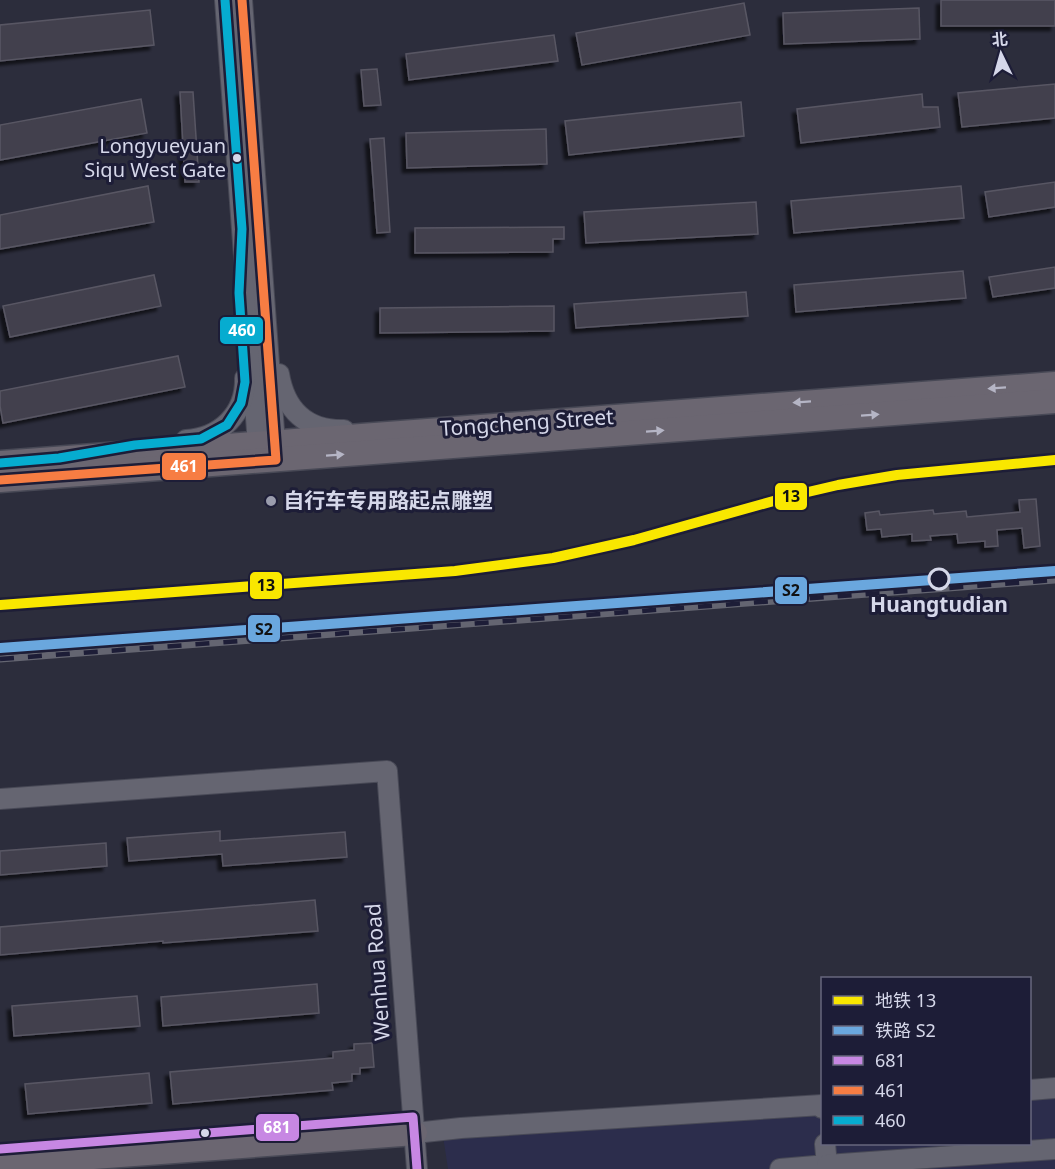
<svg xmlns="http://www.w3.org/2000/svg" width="1055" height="1169" font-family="'Noto Sans','Noto Sans SC',sans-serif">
<defs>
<filter id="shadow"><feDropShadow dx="-4.5" dy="4.5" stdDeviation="1.5" flood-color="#0009"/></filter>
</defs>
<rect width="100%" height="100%" fill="#2c2d3c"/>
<polygon fill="#2c2d4c" points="1055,1083 1055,1169 448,1169 441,1123 822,1098 822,1144 1030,1144 1030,1084"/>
<g fill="#42414d" stroke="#595764" stroke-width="1.5" filter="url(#shadow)">
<rect x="941" y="0" width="114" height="26"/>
<polygon points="744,3 750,35 582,65 576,33"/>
<polygon points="919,8 920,39 784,44 783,13"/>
<polygon points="150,10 154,45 0,61 0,25"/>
<polygon points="554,35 558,61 409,80 406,54"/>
<polygon points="377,69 381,105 364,106 361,70"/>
<polygon points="1055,84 1055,118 962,127 958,93"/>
<polygon points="180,92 193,92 199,182 185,182"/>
<polygon points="922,94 923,107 938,107 940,127 801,143 797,109"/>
<polygon points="141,99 147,133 0,160 0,125"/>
<polygon points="741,102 744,136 569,155 565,121"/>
<polygon points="546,129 547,164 407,168 406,133"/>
<polygon points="384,138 390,232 377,233 370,139"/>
<polygon points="1055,182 1055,207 989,217 985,192"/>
<polygon points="148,186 154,222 0,249 0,215"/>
<polygon points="961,186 964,218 794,233 791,201"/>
<polygon points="756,202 758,234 586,243 584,212"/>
<polygon points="564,227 564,239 553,239 553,252 415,253 415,228"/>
<polygon points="1055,267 1055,288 993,297 989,277"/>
<polygon points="963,271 966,298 796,312 794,285"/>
<polygon points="154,275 161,306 10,337 3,306"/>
<polygon points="746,292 748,316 576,328 574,304"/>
<polygon points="554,306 554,331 380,333 380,308"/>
<polygon points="178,356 185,387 3,423 0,406 0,391"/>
<polygon points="1036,499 1040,546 1024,548 1022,528 997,530 998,546 985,547 985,541 958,543 957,534 930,536 931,540 912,541 912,534 882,537 881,529 867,530 865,513 879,511 880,515 933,510 934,514 966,511 967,517 1020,512 1019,500"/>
<polygon points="220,831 220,841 345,832 347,857 223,866 222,854 129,861 127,838"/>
<polygon points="106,843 107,866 0,875 0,851"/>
<polygon points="315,900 318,931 163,943 163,941 0,955 0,927"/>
<polygon points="317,984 319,1013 163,1026 161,997"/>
<polygon points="137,996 140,1026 14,1036 12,1006"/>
<polygon points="372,1043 374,1067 360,1068 360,1074 352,1074 352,1081 332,1083 333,1090 173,1104 170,1072 333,1058 333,1052 354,1050 354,1044"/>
<polygon points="149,1073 152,1103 28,1114 25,1084"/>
</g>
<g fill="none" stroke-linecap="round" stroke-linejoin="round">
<defs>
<g id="minor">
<polyline points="225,0 259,458"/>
<polyline points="242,0 276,457"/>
<path d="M279,374C285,410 306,431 344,430"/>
<path d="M186,440C220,438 246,414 245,378"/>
<polyline points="0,799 387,771 417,1169"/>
<polyline points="1030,1090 1055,1088"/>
<polyline points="415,1133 461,1128 822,1105 822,1108"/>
<polyline points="780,1169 827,1165 825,1144"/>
<polyline points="827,1169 827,1165 1055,1149"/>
</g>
<g id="major">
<polyline points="0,463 1055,384"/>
<polyline points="0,480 1055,401"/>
<polyline points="0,1164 415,1133"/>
</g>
</defs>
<use href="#minor" stroke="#484956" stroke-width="22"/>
<use href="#major" stroke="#484956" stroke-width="27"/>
<use href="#minor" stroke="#656571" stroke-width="20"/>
<use href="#major" stroke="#6b6671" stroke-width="24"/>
<defs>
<polyline id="rail" points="0,659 1055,580"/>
</defs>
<use href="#rail" stroke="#646571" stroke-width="7"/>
<use href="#rail" stroke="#1d1d37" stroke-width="4.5" stroke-dasharray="14" stroke-linecap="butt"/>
<defs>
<polyline id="bus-1" points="0,1149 413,1117 417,1169"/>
<polyline id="bus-2" points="0,480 276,460 242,0"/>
<polyline id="bus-3" points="0,463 59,458 135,445 201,439 227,425 241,403 245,382 239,293 242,229 225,0"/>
</defs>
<use href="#bus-1" stroke="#1d1d37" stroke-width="14"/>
<use href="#bus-2" stroke="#1d1d37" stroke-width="14"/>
<use href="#bus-3" stroke="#1d1d37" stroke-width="14"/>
<use href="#bus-1" stroke="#c787e3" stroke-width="9"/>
<use href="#bus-2" stroke="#f77d43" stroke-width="9"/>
<use href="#bus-3" stroke="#06acd0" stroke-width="9"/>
<defs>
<polyline id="rail-1" points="0,648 1055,571"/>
</defs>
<use href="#rail-1" stroke="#1d1d37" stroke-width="15"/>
<use href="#rail-1" stroke="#6aa7de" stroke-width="10"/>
<defs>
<polyline id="metro-1" points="0,605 455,571 553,558 634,540 795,495 838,485 897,475 1055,460"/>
</defs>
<use href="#metro-1" stroke="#1d1d37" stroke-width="15"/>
<use href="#metro-1" stroke="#f9e700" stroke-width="10"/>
</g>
<defs><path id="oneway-solid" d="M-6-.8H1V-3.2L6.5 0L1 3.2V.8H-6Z" transform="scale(1.5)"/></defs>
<g fill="#b5b5c5">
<use href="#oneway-solid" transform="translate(997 388) rotate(176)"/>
<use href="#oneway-solid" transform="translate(802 402) rotate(176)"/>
<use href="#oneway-solid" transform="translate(870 415) rotate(-4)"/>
<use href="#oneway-solid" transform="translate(655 431) rotate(-4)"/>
<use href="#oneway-solid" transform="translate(335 455) rotate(-4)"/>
</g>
<g fill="#d5d7e9" stroke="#1d1d37" stroke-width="2">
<circle cx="237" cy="158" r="5"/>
<circle cx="205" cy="1133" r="5"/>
</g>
<circle fill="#9a9cac" stroke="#1d1d37" stroke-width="2" cx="271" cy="501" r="6"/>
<circle fill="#1d1d37" stroke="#d5d7e9" stroke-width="3" cx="939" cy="579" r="10"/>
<g text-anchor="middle" stroke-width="6" stroke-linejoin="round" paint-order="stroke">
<g font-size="20" fill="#d5d7e9" stroke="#1d1d37" text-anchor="end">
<text x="226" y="153">Longyueyuan<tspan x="226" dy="24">Siqu West Gate</tspan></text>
</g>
<g font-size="21" fill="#d5d7e9" stroke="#1d1d37">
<text transform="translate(527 423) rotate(-4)" y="7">Tongcheng Street</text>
<text transform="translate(378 972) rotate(-94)" y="7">Wenhua Road</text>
</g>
<g font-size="21" font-weight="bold" fill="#d5d7e9" stroke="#1d1d37" text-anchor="start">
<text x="283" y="508">自行车专用路起点雕塑</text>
</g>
<g font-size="21" font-weight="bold" fill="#d5d7e9" stroke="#1d1d37">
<text x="939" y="612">Huangtudian</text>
</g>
</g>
<g stroke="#1d1d37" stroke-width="2">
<rect x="219" y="316" width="45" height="29" rx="6" fill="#06acd0"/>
<rect x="161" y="452" width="46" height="29" rx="6" fill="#f77d43"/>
<rect x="774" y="482" width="34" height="29" rx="6" fill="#f9e700"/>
<rect x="249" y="571" width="34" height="29" rx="6" fill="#f9e700"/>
<rect x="774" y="576" width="34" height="29" rx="6" fill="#6aa7de"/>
<rect x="247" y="614" width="34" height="29" rx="6" fill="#6aa7de"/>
<rect x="255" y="1113" width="45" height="29" rx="6" fill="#c787e3"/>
</g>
<g font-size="16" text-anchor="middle" font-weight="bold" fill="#fff">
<text x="242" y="336">460</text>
<text x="184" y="472">461</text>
<text x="277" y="1133">681</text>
</g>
<g font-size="16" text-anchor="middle" font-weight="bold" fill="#111">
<text x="791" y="502">13</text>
<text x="266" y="591">13</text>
<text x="791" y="596">S2</text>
<text x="264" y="635">S2</text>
</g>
<rect x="821" y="977" width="210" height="168" fill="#1d1d37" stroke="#67677e" stroke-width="1.5"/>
<rect x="833" y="996" width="30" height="9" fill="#f9e700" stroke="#67677e" stroke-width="1.5"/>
<text x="875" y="1007" font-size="18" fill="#d5d7e9">地铁 13</text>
<rect x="833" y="1026" width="30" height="9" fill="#6aa7de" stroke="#67677e" stroke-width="1.5"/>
<text x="875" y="1037" font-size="18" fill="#d5d7e9">铁路 S2</text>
<rect x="833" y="1056" width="30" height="9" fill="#c787e3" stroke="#67677e" stroke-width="1.5"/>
<text x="875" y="1067" font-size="18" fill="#d5d7e9">681</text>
<rect x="833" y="1086" width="30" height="9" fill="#f77d43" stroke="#67677e" stroke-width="1.5"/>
<text x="875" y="1097" font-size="18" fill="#d5d7e9">461</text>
<rect x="833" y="1116" width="30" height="9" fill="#06acd0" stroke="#67677e" stroke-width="1.5"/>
<text x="875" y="1127" font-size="18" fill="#d5d7e9">460</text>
<g transform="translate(1001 54) rotate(355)" stroke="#1d1d37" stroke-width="4.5" paint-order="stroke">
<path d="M0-4.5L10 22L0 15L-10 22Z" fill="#d5d7e9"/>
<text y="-9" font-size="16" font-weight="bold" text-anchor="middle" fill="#d5d7e9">北</text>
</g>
</svg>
